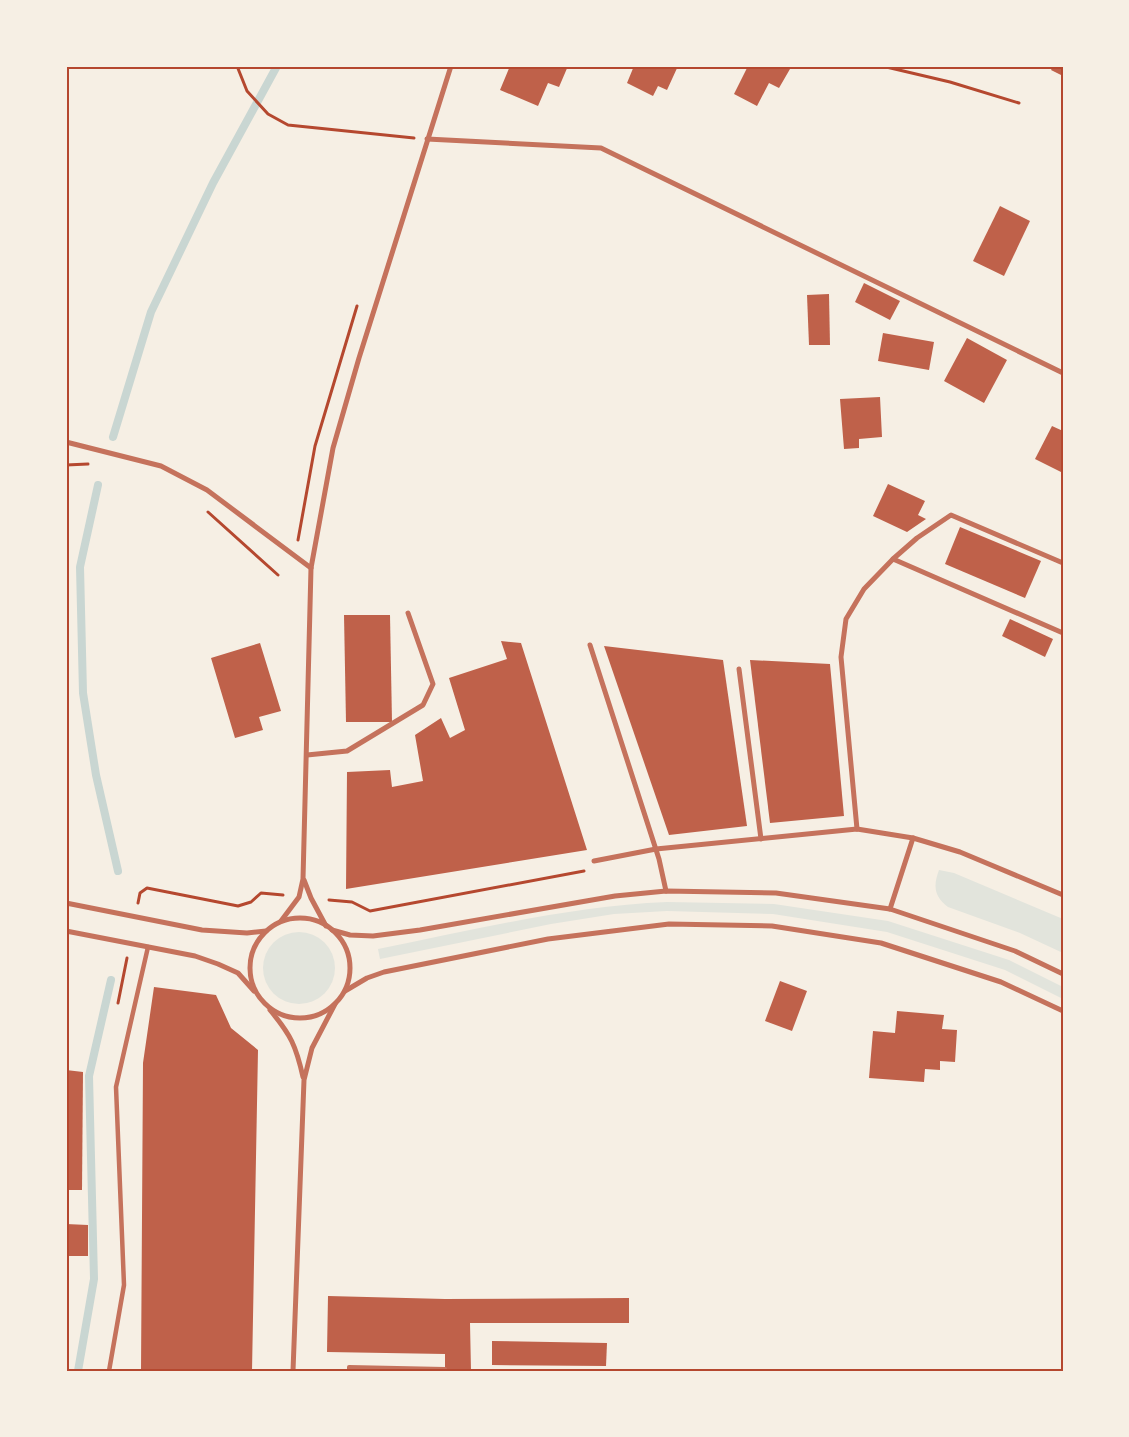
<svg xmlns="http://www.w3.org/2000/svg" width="1129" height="1437" font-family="'Source Serif 4',serif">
<rect width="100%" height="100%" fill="#f6efe4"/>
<g fill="#e2e4dc">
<path d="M939,870L954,873L1063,919V953L1020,933L948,907C934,896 933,886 939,870Z"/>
<path d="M667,902L774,904L888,921L1009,960L1063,987V999L1005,970L887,932L773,914L667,911L614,914L551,924L380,959L378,949C474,930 569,906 667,902Z"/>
<circle cx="299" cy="968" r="36"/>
</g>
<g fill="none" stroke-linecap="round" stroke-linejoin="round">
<g stroke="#c9d6d2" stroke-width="8">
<polyline points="113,437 151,312 213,183 277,66"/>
<polyline points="98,485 80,567 83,693 96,775 118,871"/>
<polyline points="78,1371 94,1279 89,1076 111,980"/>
</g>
</g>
<g fill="#bf614a">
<polygon points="510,66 568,66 559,87 548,83 538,106 500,90"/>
<polygon points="634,66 678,66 667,90 658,86 653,96 627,83"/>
<polygon points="748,66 785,66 790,69 779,88 769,83 757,106 734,94"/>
<polygon points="1053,66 1063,66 1063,76 1051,70"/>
<polygon points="1000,206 1030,221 1004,276 973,261"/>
<polygon points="864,283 900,301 890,320 855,302"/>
<polygon points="829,294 830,345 809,345 807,295"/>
<polygon points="883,333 934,342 929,370 878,361"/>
<polygon points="967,338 1007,360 984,403 944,381"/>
<polygon points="880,397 882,437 859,439 859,448 844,449 840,399"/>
<polygon points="1052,426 1063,431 1063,473 1035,459"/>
<polygon points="888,484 925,501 918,515 926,519 907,532 873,516"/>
<polygon points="960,527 1041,561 1025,598 945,564"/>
<polygon points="344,615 390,615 392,722 346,722"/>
<polygon points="1010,619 1053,639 1045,657 1002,636"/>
<polygon points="501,641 521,643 587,850 346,889 347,772 390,770 392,787 423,781 415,735 441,718 450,738 465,730 449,678 507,659"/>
<polygon points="260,643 281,711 259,717 263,730 235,738 211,658"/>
<polygon points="604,646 723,660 747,826 669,835"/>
<polygon points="750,660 830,664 844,816 770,823"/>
<polygon points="780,981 807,991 792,1031 765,1021"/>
<polygon points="154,987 216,995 231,1028 258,1050 252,1371 141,1371 143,1063"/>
<polygon points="897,1011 944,1015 942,1029 957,1030 955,1062 940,1061 940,1070 925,1069 924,1082 869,1078 873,1031 895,1033"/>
<polygon points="66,1070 83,1072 82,1190 66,1190"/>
<polygon points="66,1224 88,1225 88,1256 66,1256"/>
<polygon points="328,1296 445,1299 629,1298 629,1323 470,1323 471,1371 445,1371 445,1354 327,1352"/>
<polygon points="492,1341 607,1343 606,1366 492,1365"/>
</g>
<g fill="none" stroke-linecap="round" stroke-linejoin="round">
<g stroke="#b5482f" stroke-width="3">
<polyline points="237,66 247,91 268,114 288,125 414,138"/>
<polyline points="882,66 950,82 1019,103"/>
<polyline points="66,465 88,464"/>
<polyline points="208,512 278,575"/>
<polyline points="298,540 315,446 357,306"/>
<polyline points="329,900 352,902 370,911 584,871"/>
<polyline points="138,903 140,893 147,888 238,906 251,902 261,893 283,895"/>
<polyline points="118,1003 127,958"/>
</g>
<polyline stroke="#c5725c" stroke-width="4" points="349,1371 349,1367 445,1369"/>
<polyline stroke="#c5725c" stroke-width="4.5" points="109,1371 124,1285 116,1087 148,947"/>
<g stroke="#c5725c" stroke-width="5">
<polyline points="427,139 601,148 1063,373"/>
<polyline points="66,442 161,466 207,490 311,568"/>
<polyline points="893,559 1063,633"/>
<polyline points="590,645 659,859 666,891"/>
<polyline points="739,669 761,839"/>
<polyline points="307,755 347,751 423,705 433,684 408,613"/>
<polyline points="857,829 841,657 846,619 864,589 893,559 917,538 951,515 1063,563"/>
<polyline points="594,861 656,849 857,829 913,838 960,852 1063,895"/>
<polyline points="304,880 311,898 326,926"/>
<polyline points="66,903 202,930 247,933 266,931"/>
<polyline points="890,909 913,838"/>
<circle cx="300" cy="968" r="50"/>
<polyline points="281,921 299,897 303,879 311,568 333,448 359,358 451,66"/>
<polyline points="332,930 350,935 373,936 420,930 615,896 666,891 776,893 890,909 1015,951 1063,974"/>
<polyline points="66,931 195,956 218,964 238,973 254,991"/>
<polyline points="345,991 367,978 384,972 548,939 669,924 772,926 881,943 1001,982 1063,1011"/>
<path d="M270,1010C291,1035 296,1046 303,1077"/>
<polyline points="293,1371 304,1080 312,1048 335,1004"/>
</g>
</g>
<rect width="1129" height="1437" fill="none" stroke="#f6efe4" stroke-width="135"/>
<rect x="68" y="68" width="994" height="1302" fill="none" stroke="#b5482f" stroke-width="2"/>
</svg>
